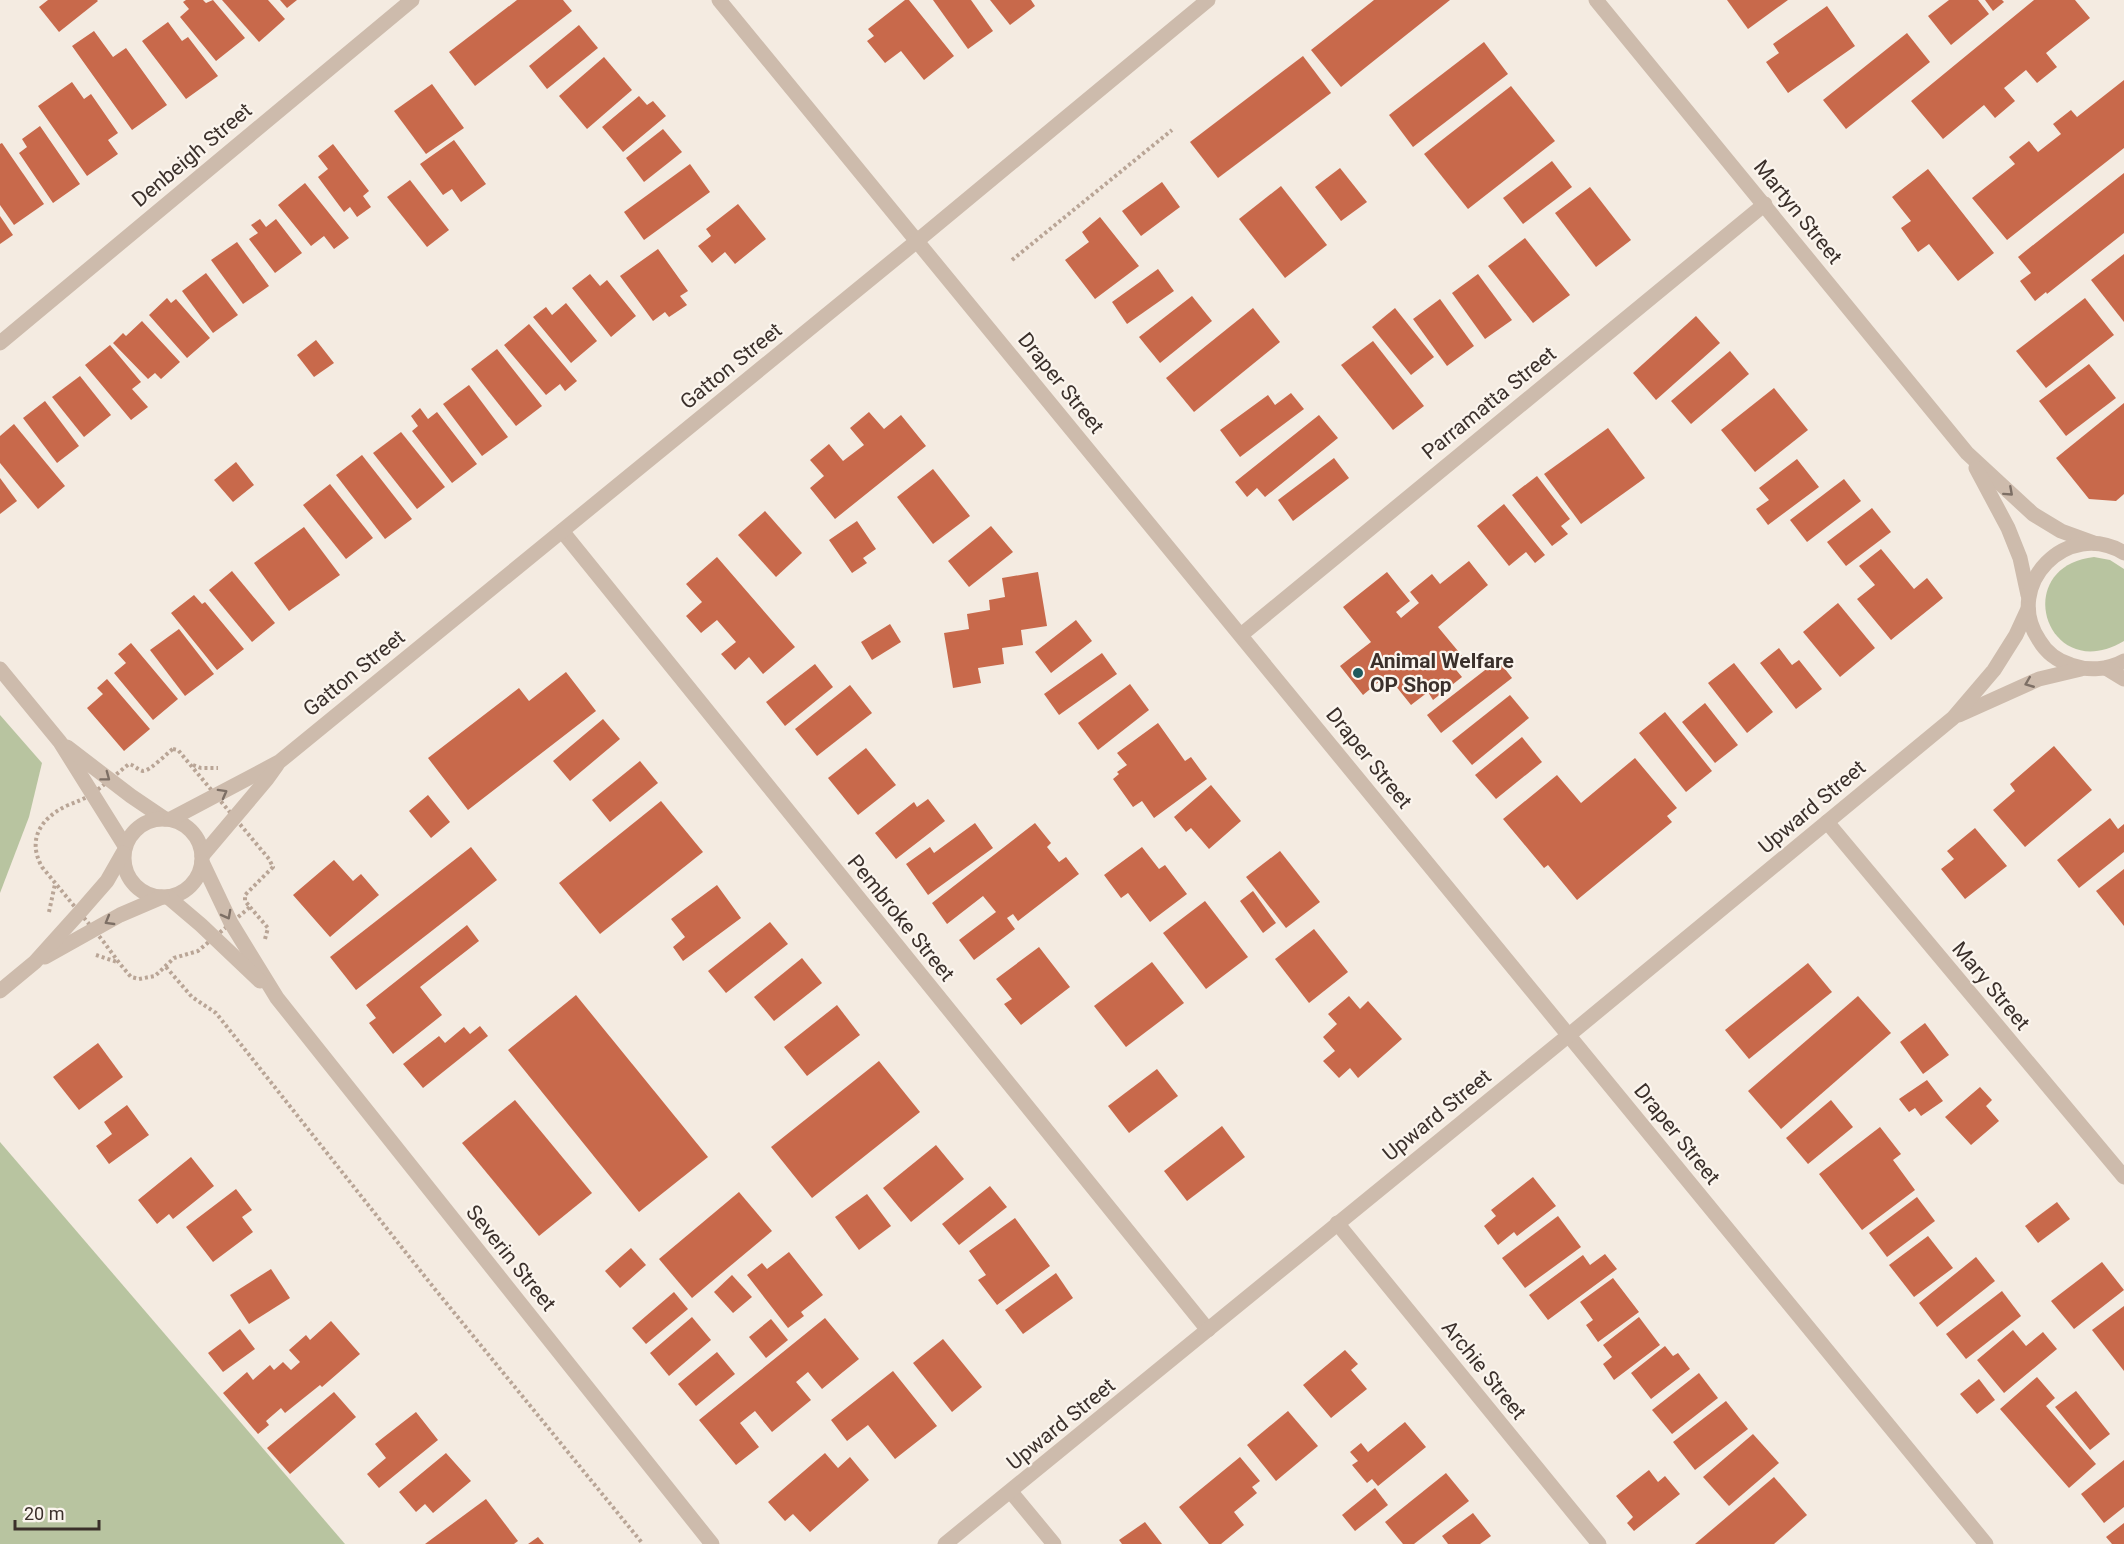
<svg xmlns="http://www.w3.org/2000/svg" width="2124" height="1544" font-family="Roboto,sans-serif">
<rect width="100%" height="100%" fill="#f4ebe1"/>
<g fill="#b8c4a0">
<path d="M2094,557L2110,560L2124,569V641C2047,687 2008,567 2094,557Z"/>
<polygon points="0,715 42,763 29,817 0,893"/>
<polygon points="0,1142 345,1544 0,1544"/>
</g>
<g fill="#c8694b">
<polygon points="48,0 97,0 98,1 59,32 39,7"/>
<polygon points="186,0 203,0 206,3 213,0 245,38 216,61 180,17 189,9 183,2"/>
<polygon points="222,0 268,0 285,19 259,42"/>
<polygon points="280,0 297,0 287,8"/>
<polygon points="517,0 563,0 572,11 475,86 449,52"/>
<polygon points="905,0 909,0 954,56 924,80 901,51 885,63 867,41 874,36 868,29"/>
<polygon points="933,0 971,0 993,31 968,49"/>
<polygon points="990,0 1031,0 1035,6 1010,25"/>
<polygon points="1374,0 1450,0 1341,87 1311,50"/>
<polygon points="1727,0 1788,0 1748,29"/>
<polygon points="1949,0 1978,0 1989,14 1951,45 1928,16"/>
<polygon points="1985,0 2002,0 2004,2 1993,11"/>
<polygon points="2034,0 2075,0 2090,18 2046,53 2057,67 2037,83 2026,70 2004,88 2015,101 1995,118 1984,105 1943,139 1911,101"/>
<polygon points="1827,6 1855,46 1788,93 1766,62 1779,53 1773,44"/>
<polygon points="168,22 182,41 188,37 218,76 186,99 142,41"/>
<polygon points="579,25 598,48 547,89 529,66"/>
<polygon points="94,31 113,57 126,48 167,105 132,130 72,46"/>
<polygon points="1907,33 1930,62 1846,129 1823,100"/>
<polygon points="1484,42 1508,74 1413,147 1389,115"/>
<polygon points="1303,56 1331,93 1218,178 1190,142"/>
<polygon points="604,57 632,90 587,129 559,96"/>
<polygon points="2124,80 2124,148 2007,240 1972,198 2015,164 2009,157 2029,141 2038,152 2061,134 2053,124 2071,110 2077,117"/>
<polygon points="72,82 84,99 91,94 118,133 108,140 118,154 87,176 38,106"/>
<polygon points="432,84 464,128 426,154 394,111"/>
<polygon points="1511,86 1555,141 1468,209 1424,154"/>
<polygon points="639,96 647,105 653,101 666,116 623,152 602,127"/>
<polygon points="40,126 80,184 53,203 19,153 27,147 22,139"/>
<polygon points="663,129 682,152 644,182 626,158"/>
<polygon points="454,140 486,184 461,202 452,189 443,195 420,164"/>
<polygon points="2,143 44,204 14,225 0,205 0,144"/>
<polygon points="333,144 369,191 363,196 371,207 357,217 350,207 344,212 318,177 328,169 318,156"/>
<polygon points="1552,161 1572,187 1523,224 1503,198"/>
<polygon points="690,164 710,192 644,240 624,212"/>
<polygon points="1340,168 1367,202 1341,221 1315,187"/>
<polygon points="1928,169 1994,253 1958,281 1929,244 1918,252 1901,228 1911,221 1892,197"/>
<polygon points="2124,173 2124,233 2047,294 2046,292 2035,301 2020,281 2031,273 2018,257"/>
<polygon points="410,180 449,230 427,247 387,197"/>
<polygon points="1162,182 1180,207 1141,236 1122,211"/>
<polygon points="305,183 349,238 334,249 324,236 311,246 278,205"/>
<polygon points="1281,186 1327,245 1285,278 1239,219"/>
<polygon points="1590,187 1631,240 1596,267 1555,213"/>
<polygon points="738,204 766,239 735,264 725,252 712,263 698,246 711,236 706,229"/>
<polygon points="0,216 13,235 0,244"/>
<polygon points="1100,217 1139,266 1095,299 1065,260 1089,242 1082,232"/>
<polygon points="260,219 266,227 276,219 302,253 275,273 249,239 258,233 251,225"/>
<polygon points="1525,238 1570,295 1533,323 1488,266"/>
<polygon points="237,242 269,286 243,304 211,260"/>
<polygon points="658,249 688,291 680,296 687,305 669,317 665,312 653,321 620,276"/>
<polygon points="2124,254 2124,322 2091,280"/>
<polygon points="1158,269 1174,291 1127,324 1112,302"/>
<polygon points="206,273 238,315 213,333 182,291"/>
<polygon points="590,274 600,286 607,280 636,316 611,337 572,288"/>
<polygon points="1478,274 1512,320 1485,339 1452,293"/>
<polygon points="1192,296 1212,321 1160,363 1139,337"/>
<polygon points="167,298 171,303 176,299 210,338 187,358 149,315"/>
<polygon points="2085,298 2114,335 2046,388 2016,351"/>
<polygon points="1440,299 1474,346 1447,366 1413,319"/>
<polygon points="566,303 597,341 571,363 533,317 546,307 552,315"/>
<polygon points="1253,308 1280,342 1194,412 1166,378"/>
<polygon points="1395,308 1434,357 1411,375 1372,327"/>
<polygon points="1696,316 1720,343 1656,400 1633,373"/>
<polygon points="142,321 180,362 161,379 155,373 148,379 113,343 123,333 126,336"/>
<polygon points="529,324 577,381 565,391 560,384 546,395 504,345"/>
<polygon points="316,340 334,363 314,377 297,355"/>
<polygon points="1373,341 1424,406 1393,430 1341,365"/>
<polygon points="110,345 141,382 132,389 148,407 131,420 85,365"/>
<polygon points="497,349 542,406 516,426 471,369"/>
<polygon points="1730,351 1749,374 1691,424 1671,401"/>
<polygon points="2089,364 2116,398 2066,436 2039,401"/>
<polygon points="80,376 111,415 84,437 52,397"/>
<polygon points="469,385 508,437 482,456 443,404"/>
<polygon points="1774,388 1808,430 1755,472 1721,430"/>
<polygon points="1291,393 1304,409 1240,457 1220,430 1268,395 1275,405"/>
<polygon points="45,401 79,446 57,463 23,418"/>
<polygon points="2124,403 2124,494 2116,501 2089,499 2056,458"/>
<polygon points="420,408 428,419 437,412 477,464 452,483 412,431 418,426 411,416"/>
<polygon points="869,412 884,429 901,415 926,446 835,519 810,488 824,476 810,460 829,444 843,461 864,445 850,428"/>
<polygon points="1319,415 1338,438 1265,497 1257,488 1247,497 1235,482"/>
<polygon points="14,424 65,486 38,509 0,463 0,436"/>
<polygon points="1608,428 1645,478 1581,524 1544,474"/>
<polygon points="401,432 445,487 417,509 373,453"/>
<polygon points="362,455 412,519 385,539 336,475"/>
<polygon points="1334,458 1349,478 1293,521 1278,500"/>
<polygon points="1797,459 1819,487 1768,525 1756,509 1769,500 1759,488"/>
<polygon points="236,462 254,485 233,502 214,480"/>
<polygon points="933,469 970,516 933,544 897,497"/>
<polygon points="1537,476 1570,519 1561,526 1568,534 1552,546 1512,495"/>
<polygon points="0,478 17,501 0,514"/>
<polygon points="1844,479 1861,501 1807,542 1790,520"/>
<polygon points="330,484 373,538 346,559 303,505"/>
<polygon points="1504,504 1545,555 1535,563 1526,552 1509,566 1477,526"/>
<polygon points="1872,508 1891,532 1846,566 1827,542"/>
<polygon points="765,511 802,553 776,577 738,535"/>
<polygon points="857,521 876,549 863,558 867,563 852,573 829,540"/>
<polygon points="991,526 1013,552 969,587 948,561"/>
<polygon points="304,527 340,575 289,611 254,563"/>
<polygon points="1881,549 1914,589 1927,578 1943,598 1891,640 1857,599 1875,585 1859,566"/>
<polygon points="717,557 795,647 763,674 749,657 735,670 721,654 736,642 717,620 701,633 686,616 702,602 686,584"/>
<polygon points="1469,561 1488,585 1438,627 1463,657 1452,665 1462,677 1433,700 1428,692 1411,705 1387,675 1363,695 1340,666 1371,642 1343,607 1387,572 1410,601 1396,612 1401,618 1419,603 1410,592 1432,574 1440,584"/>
<polygon points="232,571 275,623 252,642 209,590"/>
<polygon points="1038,572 1047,626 1021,630 1023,645 1002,648 1004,664 978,668 981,683 953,688 944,633 969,629 967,614 990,610 989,600 1005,597 1002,578"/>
<polygon points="194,595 202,604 205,602 244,649 217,670 171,613"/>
<polygon points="1838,603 1875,648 1840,677 1803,632"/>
<polygon points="1076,620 1092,641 1051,673 1035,652"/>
<polygon points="890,624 901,642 872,660 861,642"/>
<polygon points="179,629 214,674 185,696 150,650"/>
<polygon points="131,643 178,699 153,720 114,673 126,663 118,654"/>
<polygon points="1779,648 1792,665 1799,660 1822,689 1796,709 1760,663"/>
<polygon points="1102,653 1117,674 1059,715 1044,694"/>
<polygon points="1498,660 1512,678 1441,733 1427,715"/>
<polygon points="1734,663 1773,712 1747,733 1708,683"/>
<polygon points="815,664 833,687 785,726 766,702"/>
<polygon points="566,672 596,711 468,810 428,758 519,688 529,701"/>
<polygon points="107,679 150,729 124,751 87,708 103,694 97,688"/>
<polygon points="1130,684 1149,710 1098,750 1078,723"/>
<polygon points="850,685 872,713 817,756 795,729"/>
<polygon points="1510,695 1529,718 1472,765 1452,741"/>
<polygon points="1705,703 1738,745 1715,763 1682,722"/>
<polygon points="1665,712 1712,771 1686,792 1639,733"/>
<polygon points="603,719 620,739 570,781 553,761"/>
<polygon points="1158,723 1185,761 1191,757 1207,779 1154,818 1142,801 1133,807 1113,779 1119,774 1117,772 1127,765 1117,753"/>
<polygon points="1522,737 1542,762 1496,799 1475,775"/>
<polygon points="2054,746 2092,790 2025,847 1993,810 2015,791 2010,784"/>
<polygon points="866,748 896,785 858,815 828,778"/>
<polygon points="1635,758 1677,808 1667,816 1672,822 1577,900 1548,865 1544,868 1503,819 1557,775 1581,803"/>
<polygon points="640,761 658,783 610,822 592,800"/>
<polygon points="1211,785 1241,821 1209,849 1191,828 1186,832 1174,817"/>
<polygon points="428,795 450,822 431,838 409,811"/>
<polygon points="928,799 945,821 896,859 875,833 914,802 917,807"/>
<polygon points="661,801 703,852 600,934 559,883"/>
<polygon points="2110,818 2118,829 2124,824 2124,852 2079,888 2057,860"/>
<polygon points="975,823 993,848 928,895 906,864 930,847 934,853"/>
<polygon points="1035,823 1051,843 1047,847 1059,862 1066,857 1079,874 1018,921 1013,914 1007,918 1015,929 974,960 959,940 996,912 983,896 947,924 932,903"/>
<polygon points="1975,828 2007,866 1965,899 1941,869 1954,859 1947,851"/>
<polygon points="471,847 497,880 356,990 330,957"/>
<polygon points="1142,847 1159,869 1165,865 1187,894 1150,922 1128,893 1121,898 1104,875"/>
<polygon points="1280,851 1320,902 1286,928 1246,877"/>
<polygon points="334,860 353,881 361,874 379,895 330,937 293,895"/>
<polygon points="2124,869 2124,926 2096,891"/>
<polygon points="717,885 741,918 683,961 673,947 685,937 671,919"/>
<polygon points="1253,891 1276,923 1263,933 1240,901"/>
<polygon points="1205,901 1248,957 1206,989 1163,933"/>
<polygon points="770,922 788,944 726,993 708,971"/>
<polygon points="467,925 479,941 420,987 442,1015 393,1054 369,1023 376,1018 366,1005"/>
<polygon points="1314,929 1348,972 1309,1003 1275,959"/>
<polygon points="1039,947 1070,987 1021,1025 1004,1004 1012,999 996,979"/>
<polygon points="802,958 822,983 774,1021 754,997"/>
<polygon points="1152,962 1184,1003 1126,1047 1094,1006"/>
<polygon points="1808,963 1832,992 1749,1059 1725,1030"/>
<polygon points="576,995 708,1157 639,1212 508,1050"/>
<polygon points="1349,996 1360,1009 1368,1001 1402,1039 1358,1078 1350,1068 1339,1078 1323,1061 1335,1051 1323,1037 1337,1024 1328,1014"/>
<polygon points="1858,996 1891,1033 1781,1129 1748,1091"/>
<polygon points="837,1005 860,1035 807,1076 784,1047"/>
<polygon points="1925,1023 1949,1055 1923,1074 1900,1042"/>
<polygon points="480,1026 488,1036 423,1088 403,1064 439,1036 445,1043 464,1027 470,1034"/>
<polygon points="98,1043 123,1077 79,1110 53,1077"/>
<polygon points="879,1061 920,1112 812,1198 771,1147"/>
<polygon points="1157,1069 1178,1096 1129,1133 1108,1106"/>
<polygon points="1927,1080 1943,1101 1921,1116 1915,1108 1909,1112 1899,1099"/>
<polygon points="1980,1087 1992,1100 1986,1106 1999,1121 1971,1145 1945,1117"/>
<polygon points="515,1100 592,1193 539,1236 462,1143"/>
<polygon points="1831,1100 1853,1127 1808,1164 1786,1138"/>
<polygon points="127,1105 149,1135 109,1164 96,1146 112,1134 104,1122"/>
<polygon points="1222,1126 1245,1157 1187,1201 1164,1171"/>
<polygon points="1880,1127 1901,1154 1893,1160 1915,1190 1862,1230 1819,1174"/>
<polygon points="936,1145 964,1179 911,1222 883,1188"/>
<polygon points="191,1157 214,1186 173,1219 169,1214 157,1224 138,1200"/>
<polygon points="1533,1177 1556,1206 1517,1236 1514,1232 1498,1245 1484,1226 1496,1216 1491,1210"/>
<polygon points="990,1186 1007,1207 959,1245 942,1224"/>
<polygon points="236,1189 252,1210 242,1217 253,1232 213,1262 186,1227"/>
<polygon points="739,1192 772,1231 692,1298 659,1259"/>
<polygon points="867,1194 891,1226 859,1250 835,1217"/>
<polygon points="1917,1197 1935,1221 1887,1257 1869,1233"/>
<polygon points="2057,1202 2070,1219 2038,1243 2025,1226"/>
<polygon points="1558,1216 1581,1247 1525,1288 1502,1258"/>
<polygon points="1015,1218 1050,1266 997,1305 978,1280 986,1275 969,1251"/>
<polygon points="1928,1236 1953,1268 1914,1297 1889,1265"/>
<polygon points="631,1248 646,1265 620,1288 605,1271"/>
<polygon points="789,1252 823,1295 801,1312 804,1316 788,1328 747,1275 762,1263 767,1269"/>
<polygon points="1605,1254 1617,1269 1548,1320 1529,1295 1583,1255 1590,1265"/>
<polygon points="1976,1257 1995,1281 1937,1327 1919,1303"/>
<polygon points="2102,1262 2124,1290 2074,1329 2051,1301"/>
<polygon points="271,1269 290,1298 249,1324 230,1295"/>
<polygon points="1056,1273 1073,1298 1023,1334 1005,1310"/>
<polygon points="732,1275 752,1297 733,1313 714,1292"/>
<polygon points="1613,1278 1639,1312 1598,1342 1586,1325 1593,1320 1580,1302"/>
<polygon points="2002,1291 2021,1316 1966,1359 1946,1334"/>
<polygon points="674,1292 688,1309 646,1344 632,1328"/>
<polygon points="2124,1306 2124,1371 2092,1330"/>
<polygon points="692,1317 711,1340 669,1376 650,1353"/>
<polygon points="1639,1317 1660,1345 1614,1380 1603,1364 1612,1357 1603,1345"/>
<polygon points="825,1318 859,1359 822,1389 808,1372 796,1382 811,1400 772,1432 755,1411 740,1423 759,1447 736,1465 699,1420"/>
<polygon points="771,1319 788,1340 766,1358 749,1337"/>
<polygon points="331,1321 360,1354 322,1387 320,1385 285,1413 281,1408 266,1421 269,1425 258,1434 223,1393 247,1372 253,1380 270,1365 274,1370 283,1362 291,1370 300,1362 289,1350 306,1335 310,1340"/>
<polygon points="240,1329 255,1349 223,1372 208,1353"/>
<polygon points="2013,1330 2026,1346 2043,1332 2057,1349 2004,1393 1977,1360"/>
<polygon points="943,1339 982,1387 952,1412 913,1363"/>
<polygon points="1665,1346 1673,1356 1678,1353 1690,1369 1651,1399 1631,1373"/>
<polygon points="1345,1350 1358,1364 1351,1370 1367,1389 1331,1418 1303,1385"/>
<polygon points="717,1352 735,1374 696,1406 678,1384"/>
<polygon points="893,1371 937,1426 895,1459 868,1425 847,1441 831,1420"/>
<polygon points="1699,1373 1718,1398 1672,1434 1652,1410"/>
<polygon points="2037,1377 2055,1398 2046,1406 2096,1464 2069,1488 2000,1409"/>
<polygon points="1979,1379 1995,1400 1977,1414 1960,1394"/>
<polygon points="2076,1391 2110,1434 2090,1450 2055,1407"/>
<polygon points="334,1392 356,1417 290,1474 267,1448"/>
<polygon points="1726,1401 1748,1429 1695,1470 1673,1442"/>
<polygon points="1288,1411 1318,1446 1276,1481 1247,1445"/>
<polygon points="416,1412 438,1440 379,1488 367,1474 386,1458 375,1444"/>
<polygon points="1405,1422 1426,1447 1378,1486 1372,1479 1367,1483 1352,1465 1358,1461 1350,1452 1361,1443 1368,1452"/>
<polygon points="1753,1434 1779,1463 1729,1506 1703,1477"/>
<polygon points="446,1453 471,1481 433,1513 425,1504 416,1512 399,1492"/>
<polygon points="825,1453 838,1468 850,1457 869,1480 810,1532 793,1514 785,1521 768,1502"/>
<polygon points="1240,1457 1260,1481 1252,1487 1257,1493 1234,1512 1244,1525 1221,1544 1209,1544 1179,1507"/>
<polygon points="2124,1460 2124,1507 2104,1523 2081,1494"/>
<polygon points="1649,1470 1658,1482 1665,1476 1680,1494 1634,1531 1627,1523 1633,1517 1616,1496"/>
<polygon points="1446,1473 1469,1501 1414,1544 1403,1544 1385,1522"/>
<polygon points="1774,1477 1807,1515 1774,1544 1695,1544"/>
<polygon points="1375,1488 1388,1505 1355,1531 1342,1515"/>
<polygon points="486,1499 518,1541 514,1544 425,1544"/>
<polygon points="1473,1513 1491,1536 1480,1544 1448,1544 1442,1536"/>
<polygon points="1145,1522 1162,1544 1122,1544 1119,1540"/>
<polygon points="2124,1523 2124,1544 2112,1544 2106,1537"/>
<polygon points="538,1537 544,1544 528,1544"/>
</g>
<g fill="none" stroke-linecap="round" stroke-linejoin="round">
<g stroke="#b9a596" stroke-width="4" stroke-dasharray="3 3" stroke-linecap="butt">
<polyline points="1012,260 1172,130"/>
<path d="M173,749L178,750L269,859L273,867L245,895V901L250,907L198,951L174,958L155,976L139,979L131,977L120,964L103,941L42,867C27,840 40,819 66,806C75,802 83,800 91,794C105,785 116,774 129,764C134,765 138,770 143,771C150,771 167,753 173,749Z"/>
<polyline points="193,765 201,768 218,768"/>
<polyline points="250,907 268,928 265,939"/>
<polyline points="49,912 55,884"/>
<polyline points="96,955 117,962"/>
<polyline points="166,967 192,997 216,1013 434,1288 643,1544"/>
</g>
<g stroke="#cdbbac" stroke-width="15">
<polyline points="719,0 1986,1544"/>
<polyline points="1596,0 1967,453 2033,514 2061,531 2094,543"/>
<polyline points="0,343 412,0"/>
<polyline points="1976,468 2008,528 2020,558 2028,595"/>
<polyline points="562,531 1208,1330"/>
<path d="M2124,553C2068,518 2002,585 2039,640C2046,652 2058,661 2071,665C2088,671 2108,670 2124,661"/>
<polyline points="1241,635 1765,204"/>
<polyline points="2106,668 2124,679"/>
<polyline points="0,669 60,742 125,846"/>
<polyline points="1959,715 2039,679 2081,669"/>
<polyline points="67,747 131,796 165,819"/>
<circle cx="163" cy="858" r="39"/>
<polyline points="171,819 279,762 917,241 1208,0"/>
<polyline points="1827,822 2124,1177"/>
<polyline points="202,856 267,779 277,765"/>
<polyline points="202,862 231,923 277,998 712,1544"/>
<polyline points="168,897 201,925 260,981"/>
<polyline points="45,957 120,915 162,897"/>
<polyline points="0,991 35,962 80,912 107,881 123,853"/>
<polyline points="1337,1223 1599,1544"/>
<polyline points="1011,1492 1054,1544"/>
<polyline points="945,1544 1569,1035 1953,718 1994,670 2016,635 2028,609"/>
</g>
</g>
<defs><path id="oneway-chevron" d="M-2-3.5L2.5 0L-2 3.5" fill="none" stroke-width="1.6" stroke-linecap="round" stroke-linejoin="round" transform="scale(1.5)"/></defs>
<g stroke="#7d6f65">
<use href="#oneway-chevron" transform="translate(2009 492) rotate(42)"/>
<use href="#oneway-chevron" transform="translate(2029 683) rotate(158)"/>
<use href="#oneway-chevron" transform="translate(106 777) rotate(37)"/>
<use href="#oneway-chevron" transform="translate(223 793) rotate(-29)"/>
<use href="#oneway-chevron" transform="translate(227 915) rotate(62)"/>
<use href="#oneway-chevron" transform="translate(109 921) rotate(150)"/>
</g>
<circle fill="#1f5a5e" stroke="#fbf5ee" stroke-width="2" cx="1358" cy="673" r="6"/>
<g text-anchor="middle" stroke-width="4.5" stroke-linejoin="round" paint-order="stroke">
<g font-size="21" fill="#3b302b" stroke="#fbf5ee">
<text transform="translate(192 155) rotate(-40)" y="7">Denbeigh Street</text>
<text transform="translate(1798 212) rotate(51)" y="7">Martyn Street</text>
<text transform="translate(731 366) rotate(-39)" y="7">Gatton Street</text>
<text transform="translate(1061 383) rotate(51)" y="7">Draper Street</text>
<text transform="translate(1489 403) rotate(-39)" y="7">Parramatta Street</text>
<text transform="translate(354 673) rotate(-39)" y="7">Gatton Street</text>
<text transform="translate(1369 758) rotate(51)" y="7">Draper Street</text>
<text transform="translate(1812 807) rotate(-40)" y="7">Upward Street</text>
<text transform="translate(901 918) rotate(51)" y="7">Pembroke Street</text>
<text transform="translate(1991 986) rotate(50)" y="7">Mary Street</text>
<text transform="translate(1437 1115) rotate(-39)" y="7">Upward Street</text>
<text transform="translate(1677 1134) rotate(51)" y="7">Draper Street</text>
<text transform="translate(511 1258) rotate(51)" y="7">Severin Street</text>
<text transform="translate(1484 1370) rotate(51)" y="7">Archie Street</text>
<text transform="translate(1061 1424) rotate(-39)" y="7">Upward Street</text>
</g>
<g font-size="21" font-weight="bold" fill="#3b302b" stroke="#fbf5ee" text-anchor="start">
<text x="1370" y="668">Animal Welfare<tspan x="1370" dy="24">OP Shop</tspan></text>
</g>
</g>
<path d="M15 1520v9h84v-9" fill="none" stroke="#3b302b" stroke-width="3"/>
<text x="24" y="1520" font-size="18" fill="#3b302b" stroke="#fbf5ee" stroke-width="4.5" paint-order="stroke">20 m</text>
</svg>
